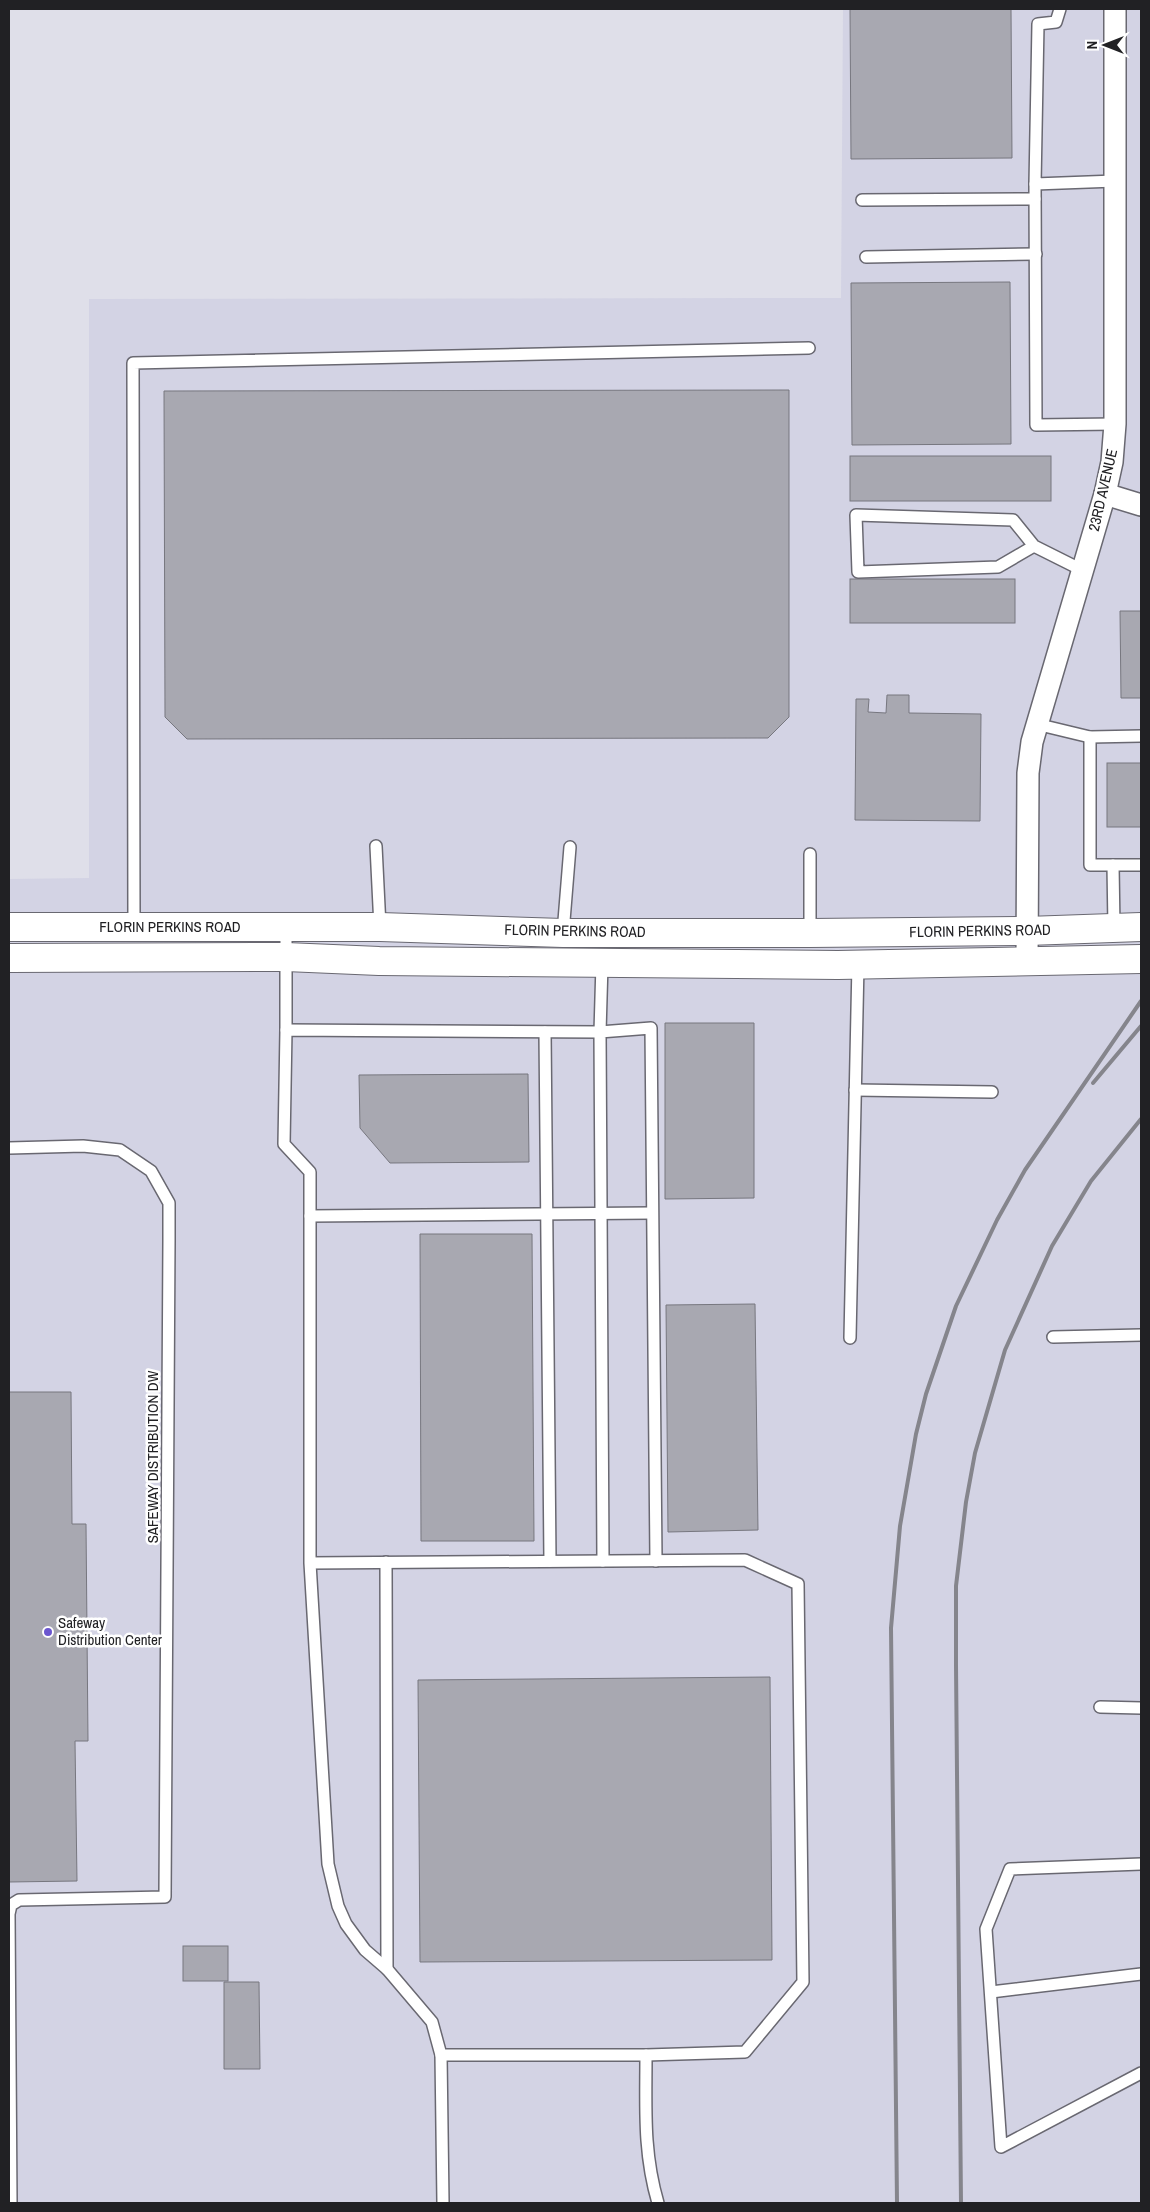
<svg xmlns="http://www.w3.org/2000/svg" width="1150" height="2212" font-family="'Archivo Narrow',sans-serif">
<rect width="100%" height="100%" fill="#dfdfe9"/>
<polygon fill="#d3d3e4" points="843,9 1141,9 1141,2203 9,2203 9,879 89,878 89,299 841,298"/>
<g fill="#a8a8b1" stroke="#77777f">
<polygon points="850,9 1011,9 1012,158 851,159"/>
<polygon points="1010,282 1011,444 852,445 851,283"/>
<polygon points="789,390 789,717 768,738 187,739 165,717 164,391"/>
<rect x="850" y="456" width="201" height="45"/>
<rect x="850" y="579" width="165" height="44"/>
<polygon points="1120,611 1141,611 1141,698 1121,698"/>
<polygon points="887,695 909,695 909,713 981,714 980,821 855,820 856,699 869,699 868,712 886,713"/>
<rect x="1107" y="763" width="34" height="64"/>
<polygon points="665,1023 754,1023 754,1198 665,1199"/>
<polygon points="528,1074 529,1162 390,1163 360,1128 359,1075"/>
<polygon points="420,1234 532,1234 534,1541 421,1541"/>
<polygon points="755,1304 758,1530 668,1532 666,1305"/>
<polygon points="9,1392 71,1392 72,1524 86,1524 88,1741 75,1741 77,1881 9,1882"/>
<polygon points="770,1677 772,1960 420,1962 418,1680"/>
<rect x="183" y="1946" width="45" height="35"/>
<polygon points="224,1982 259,1982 260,2069 224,2069"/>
</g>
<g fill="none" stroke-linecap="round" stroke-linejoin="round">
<defs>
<g id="service">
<polyline points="1060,9 1056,22 1038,24 1035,184 1115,181"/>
<polyline points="1035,184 1036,425 1115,424"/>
<polyline points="862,200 1035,199"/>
<polyline points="866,257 1036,254"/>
<polyline points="1034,546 998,567 858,572 856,515 1013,520 1034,546 1082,570"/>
<polyline points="1036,724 1090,737 1141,736"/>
<polyline points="1090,737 1090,865 1141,865"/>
<polyline points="376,846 380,927"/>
<polyline points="1113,865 1114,928"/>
<polyline points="134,926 133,363 809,348"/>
<polyline points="286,928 286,1030"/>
<polyline points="563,933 570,847"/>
<polyline points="810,933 810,854"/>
<polyline points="545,1032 550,1561"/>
<polyline points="855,1090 992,1092"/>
<polyline points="9,1148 83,1146 120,1150 151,1171 169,1203 169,1241 165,1897 19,1900 11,1905 9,1914 11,2203"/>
<polyline points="310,1216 652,1213"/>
<polyline points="1053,1337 1141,1335"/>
<polyline points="850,1338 858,964"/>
<polyline points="603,1561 600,1032 651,1028 656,1561"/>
<polyline points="386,1562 387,1969"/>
<polyline points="310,1563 745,1560 798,1584 803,1982 745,2052 646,2055 441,2055 432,2022 387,1969 365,1950 346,1924 338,1906 328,1864 310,1563 310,1172 284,1144 286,1030 600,1032 602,964"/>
<polyline points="1100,1707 1141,1708"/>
<polyline points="1141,1864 1010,1869 986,1929 1001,2147 1141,2073"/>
<polyline points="991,1992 1141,1974"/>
<polyline points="441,2055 443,2203"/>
<path d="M646,2055C646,2108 643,2152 658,2203"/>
</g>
<g id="minor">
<polyline points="1105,494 1141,505"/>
<polyline points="1027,962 1028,773 1032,742 1105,494 1112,462 1115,424 1115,9"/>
</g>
<g id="secondary">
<polyline points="9,927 380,927 563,933 810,933 1027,931 1141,927"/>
<polyline points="9,958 286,957 379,961 838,965 1141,959"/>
</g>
</defs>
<use href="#service" stroke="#696871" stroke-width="14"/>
<use href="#minor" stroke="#696871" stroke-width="24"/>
<use href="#secondary" stroke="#696871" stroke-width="30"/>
<use href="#service" stroke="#fff" stroke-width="11"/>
<use href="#minor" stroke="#fff" stroke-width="21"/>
<use href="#secondary" stroke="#fff" stroke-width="28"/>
<g stroke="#85858c" stroke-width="4">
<polyline points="1093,1083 1141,1026"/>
<polyline points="897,2203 891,1628 900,1526 916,1434 926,1394 956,1306 997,1220 1025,1170 1141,1001"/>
<polyline points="961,2203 956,1665 956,1586 966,1502 975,1453 1005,1350 1052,1246 1091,1181 1141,1119"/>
</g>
</g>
<circle fill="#6b56cf" stroke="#fff" stroke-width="2" cx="48" cy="1632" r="5"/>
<g text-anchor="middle" stroke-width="5" stroke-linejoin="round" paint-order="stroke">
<g font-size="15" fill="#212124" stroke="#fff">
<text transform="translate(1103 490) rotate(-77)" y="5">23RD AVENUE</text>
<text x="170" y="932">FLORIN PERKINS ROAD</text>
<text transform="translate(575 931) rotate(1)" y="5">FLORIN PERKINS ROAD</text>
<text transform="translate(980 931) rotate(-1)" y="5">FLORIN PERKINS ROAD</text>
<text transform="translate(153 1457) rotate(-90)" y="5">SAFEWAY DISTRIBUTION DW</text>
</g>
<g font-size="15" fill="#212124" stroke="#fff" text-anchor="start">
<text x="58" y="1628">Safeway<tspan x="58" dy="17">Distribution Center</tspan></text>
</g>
</g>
<rect width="1150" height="2212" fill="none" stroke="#212124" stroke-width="20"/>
<g transform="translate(1105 45) rotate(270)" stroke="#ffffff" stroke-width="4" paint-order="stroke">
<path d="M0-4L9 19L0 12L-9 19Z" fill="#212124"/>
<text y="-8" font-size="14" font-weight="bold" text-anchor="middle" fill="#212124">N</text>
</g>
</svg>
